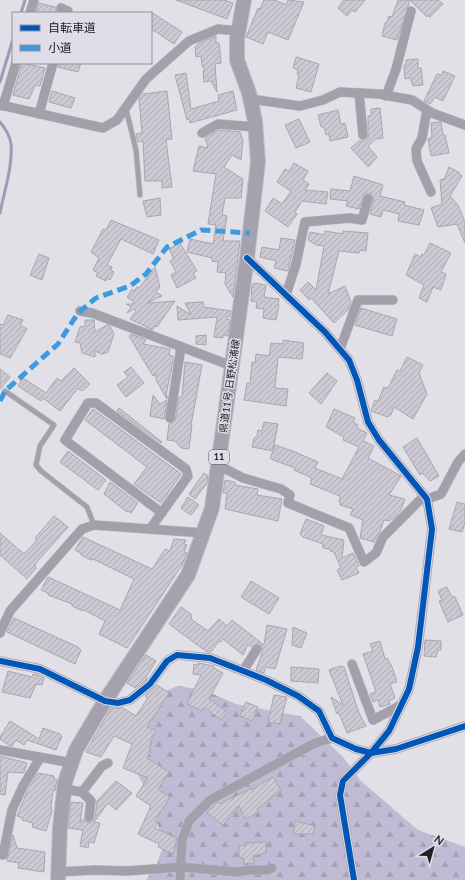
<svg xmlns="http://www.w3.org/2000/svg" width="465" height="880" font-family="Lato,'Noto Sans JP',sans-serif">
<defs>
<pattern id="forest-firs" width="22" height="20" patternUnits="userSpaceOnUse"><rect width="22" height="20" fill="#c1bad5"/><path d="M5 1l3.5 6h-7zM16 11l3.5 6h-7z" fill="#a6a0b7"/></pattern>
<pattern id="building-hatch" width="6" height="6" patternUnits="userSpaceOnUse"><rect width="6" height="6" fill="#ccc9d4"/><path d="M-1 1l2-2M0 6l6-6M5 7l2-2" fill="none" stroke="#afacb6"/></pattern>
</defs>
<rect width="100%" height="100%" fill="#e1e0e6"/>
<polygon fill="url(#forest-firs)" points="178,686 204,690 236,704 300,716 343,757 361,781 418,830 465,847 465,880 146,880 155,868 163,847 152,800 139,777 131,731 137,713 153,696"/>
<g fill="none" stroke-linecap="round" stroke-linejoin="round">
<g stroke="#a199b8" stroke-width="3">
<polyline points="21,13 25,0"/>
<polyline points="0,82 13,39"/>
<path d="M0,122C5,128 10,136 11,144C13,166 4,192 0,213"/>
</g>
</g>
<g fill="url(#building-hatch)" stroke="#a8a7ab">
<polygon points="176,0 224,0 233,3 227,19"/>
<polygon points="264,0 275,0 286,5 288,0 304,2 288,40 268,32 263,44 246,37 258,8 260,9"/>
<polygon points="344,0 365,0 355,12 352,10 347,16 338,8"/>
<polygon points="398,0 438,0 443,4 430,17 428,15 427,17 410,0 397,40 382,36 385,23 387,22 389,16 392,17"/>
<polygon points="39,3 55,7 58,13 36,13"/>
<polygon points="151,12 182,32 174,44 153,30 151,33"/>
<polygon points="216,36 216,43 219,43 221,63 215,64 217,92 211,81 204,82 203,71 205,71 202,65 201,56 196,57 195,47 199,43"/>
<polygon points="296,57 319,64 311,92 296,88 299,75 297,74 298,70 293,68"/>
<polygon points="418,59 418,68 421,68 423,85 413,86 410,78 405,79 404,65 406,65 406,60"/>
<polygon points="22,63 45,68 40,86 35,85 29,99 13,95"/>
<polygon points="59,63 81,63 78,72 58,67"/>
<polygon points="443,71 455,76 443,101 435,97 430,104 424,101 437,74 442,75"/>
<polygon points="186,73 191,109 219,101 218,95 233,91 237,110 190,123 189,119 187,120 175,75"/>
<polygon points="52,91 75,98 71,108 49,102"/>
<polygon points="167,91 172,139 166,140 172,187 162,188 162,181 145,181 143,141 138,142 136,134 142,133 139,99 143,94"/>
<polygon points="380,108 383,138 376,139 368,146 377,157 368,167 351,148 359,141 364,141 368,138 368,116 371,116 371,109"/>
<polygon points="338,110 341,124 345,123 348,137 330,141 329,134 326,135 324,127 321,127 318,115"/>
<polygon points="299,119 310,142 296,148 285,125"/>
<polygon points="438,122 441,122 443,135 445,135 449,153 431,156 428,139 432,137 431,123"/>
<polygon points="219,130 240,132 243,140 241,160 232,155 224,167 243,179 241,198 225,198 222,215 227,216 223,241 240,241 233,297 225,284 226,273 217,272 218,262 212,261 212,258 187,252 190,239 213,244 216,225 208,224 216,174 193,171 199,146 208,148 205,138"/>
<polygon points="294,163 308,171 303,180 309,184 305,190 328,192 326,204 302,201 295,212 297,214 288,227 265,211 273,198 282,204 291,191 277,182 285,169 289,171"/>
<polygon points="449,167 460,173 459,174 462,176 450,196 458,205 465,222 465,243 457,224 438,227 431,208 442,204 440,180 444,179"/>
<polygon points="354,176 383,185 380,196 405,202 404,205 424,210 419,225 398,221 399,214 383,210 381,217 370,214 374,198 369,193 364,195 359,209 346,206 348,201 330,199 331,189 350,191"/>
<polygon points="160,198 161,215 147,217 143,201"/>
<polygon points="111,220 159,240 153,254 121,239 107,265 112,267 111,270 114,272 110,280 107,278 106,281 96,276 98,273 93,270 99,258 91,252 103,229 106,230"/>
<polygon points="325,231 343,234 343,231 368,233 366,251 360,250 359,253 339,251 328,294 345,286 351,302 348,310 334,323 311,298 309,300 300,290 308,282 316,290 324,246 316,245 308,240 310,232 325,235"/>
<polygon points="281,238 295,240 288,271 274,268 276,261 260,257 262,247 279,250"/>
<polygon points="180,243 197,271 193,273 196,278 177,288 171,275 176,272 170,261 174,259 169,249"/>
<polygon points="430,243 451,253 441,272 446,274 441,290 433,287 427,302 419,298 424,285 406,275 415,254 421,257 422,254 424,255"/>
<polygon points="39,254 49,258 42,280 30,275"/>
<polygon points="155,267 160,287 156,292 162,296 147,303 175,301 157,327 155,326 153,330 130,319 136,311 134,309 127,313 131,307 126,304 133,304 134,302 127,297 132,289 134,291 137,287 139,288"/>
<polygon points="254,283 266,285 264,297 279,299 278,305 279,305 276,320 263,318 264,309 256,308 257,302 251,301 252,285"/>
<polygon points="203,302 204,307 231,311 230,316 227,317 227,319 230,320 228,336 223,335 223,338 214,337 217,317 178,320 177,306 191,315 185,303"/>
<polygon points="361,308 397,319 392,336 355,325"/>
<polygon points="8,315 23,320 20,325 27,329 10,358 0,354 0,324 3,325"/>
<polygon points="85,320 94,320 95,332 107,325 110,326 114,334 108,352 102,354 95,351 95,357 82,353 80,343 75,342 80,327 85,326"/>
<polygon points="131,334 146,340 143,344 170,349 169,355 173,356 173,361 166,395 167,395 167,399 156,380 156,374 153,376 129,336"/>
<polygon points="206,335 206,345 196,344 196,336"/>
<polygon points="283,340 304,343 302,359 278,357 275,388 288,389 286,406 244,400 247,383 250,384 252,362 255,363 256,354 269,356 271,343 283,344"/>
<polygon points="407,357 423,365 419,373 427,394 413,419 394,407 391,415 389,415 388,417 371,411 375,400 378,401 384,387 388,388 397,370 400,371"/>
<polygon points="185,362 202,365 191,425 192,425 189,449 181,448 175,441 167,440 169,424 175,421 179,397 182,397"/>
<polygon points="131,367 144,383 126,397 117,385 128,377 124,372"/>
<polygon points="74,368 90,384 82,391 78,388 60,411 43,398 41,401 18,386 23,378 46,393 57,378 61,381"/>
<polygon points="0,369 10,377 0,389"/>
<polygon points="327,373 337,381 321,404 309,393"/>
<polygon points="153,395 160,404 167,400 164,419 150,416"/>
<polygon points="119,408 162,442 161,443 117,411"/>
<polygon points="93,409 181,474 161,503 134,484 147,467 85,420"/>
<polygon points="334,409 355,418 353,422 358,425 357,428 367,433 363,441 374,446 368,458 401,476 389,495 405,499 401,510 393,519 391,518 390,521 384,520 380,531 374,542 360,538 363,520 350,515 353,509 340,505 341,503 339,502 340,496 310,484 312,478 294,470 295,468 273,460 270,458 273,451 252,447 254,438 257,436 258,430 262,431 264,422 278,424 273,450 275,445 295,452 318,462 315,468 342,479 359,447 343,440 344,437 326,427"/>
<polygon points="417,438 439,476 430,481 422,473 420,475 403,447"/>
<polygon points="68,451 106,480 98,490 60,462"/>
<polygon points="204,473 208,476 207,483 195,499 189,494"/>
<polygon points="225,480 235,482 235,485 258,489 257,495 282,499 278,521 225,509 227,493 223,493"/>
<polygon points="110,482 138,503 131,513 128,511 127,512 104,494"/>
<polygon points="188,497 199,505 191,515 181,508"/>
<polygon points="457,502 465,504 465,523 462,532 449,529"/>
<polygon points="54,516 68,527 35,564 36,568 27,579 0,555 0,533 24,554 37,540 35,538"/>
<polygon points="306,519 324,526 321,535 344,540 342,558 353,553 359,566 356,567 359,573 342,580 337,570 341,568 334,552 330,551 330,549 323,548 323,544 303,537 300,534"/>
<polygon points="83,537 152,569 165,549 170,551 174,539 186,540 184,544 187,545 184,552 187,553 182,565 127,648 99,634 105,621 84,610 83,611 72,606 72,604 48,595 48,593 41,590 48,577 120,610 134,579 93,559 91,560 81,555 81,553 75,550"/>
<polygon points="251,581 279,598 269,614 241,597"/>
<polygon points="447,587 451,596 455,597 463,615 448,622 439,601 442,600 438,591"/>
<polygon points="181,607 192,615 191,619 208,631 219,619 227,626 232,620 264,645 267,625 287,629 275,669 266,667 264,673 256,670 263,650 262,646 258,643 251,647 248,644 243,655 223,639 221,642 219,641 211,652 207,652 169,624"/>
<polygon points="14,618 78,647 81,650 75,664 7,632"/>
<polygon points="293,627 307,633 301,648 292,645"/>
<polygon points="425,640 441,641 441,650 438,650 436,657 424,656"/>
<polygon points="380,641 385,659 387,658 392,667 397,682 390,684 395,698 389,701 390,704 380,707 378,700 373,702 370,694 376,692 363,654 373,651 370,644"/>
<polygon points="146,655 156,661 146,677 147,678 146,680 135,688 127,683"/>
<polygon points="198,663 214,666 214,668 223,673 209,699 227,712 221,720 204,707 202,711 187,704 201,675 193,674 194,664 198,665"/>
<polygon points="340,666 344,667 359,713 366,726 347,733 339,713 337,714 331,697 343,705 329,670"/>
<polygon points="291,667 319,669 318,683 291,681"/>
<polygon points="8,671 32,677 33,674 38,675 44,678 42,685 36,684 30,698 2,692"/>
<polygon points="157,685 169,693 147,727 156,730 150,742 152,743 149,749 151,750 147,758 169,772 158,789 170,797 155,821 158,822 155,828 177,838 173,854 158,847 159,844 138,834 151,806 136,796 148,778 123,768 132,744 114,736 101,757 86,752 111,708 123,708 136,716 147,699 146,695"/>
<polygon points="274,695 287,697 280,724 268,722"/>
<polygon points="246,702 258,707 252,721 240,716"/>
<polygon points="10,721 39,739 43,728 60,734 62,736 56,750 27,740 24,745 16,740 12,746 10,746 0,739 0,737"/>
<polygon points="0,756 27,763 24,773 8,772 5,795 0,794"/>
<polygon points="38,773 54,776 54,779 57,780 55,791 53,790 51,807 52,811 46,831 32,827 33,823 22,820 23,818 17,816 28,789"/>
<polygon points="273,777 281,790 257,809 259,812 245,819 239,806 223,825 207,813 218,802 220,804 252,788 251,790"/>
<polygon points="116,781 132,793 116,810 108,803 94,822 100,823 94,843 89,842 88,848 80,846 83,830 68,828 71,802 83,803 80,823 83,819 86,822 92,822 95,818 97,801"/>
<polygon points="295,821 315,826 313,834 293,834"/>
<polygon points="13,835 17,848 45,852 44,872 18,868 19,863 7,861"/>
<polygon points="266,842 266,853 253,856 254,863 244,864 244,858 239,858 239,846 245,846 245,843"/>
</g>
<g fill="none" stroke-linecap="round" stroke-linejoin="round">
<defs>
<g id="service">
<polyline points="126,109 136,150 140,195"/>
<polyline points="5,391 54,425 40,446 36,465 41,471 87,507 94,525"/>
</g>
<g id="minor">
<polyline points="61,8 68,11 68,13"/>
<polyline points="30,13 34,0"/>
<polyline points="359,93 363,135"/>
<polyline points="386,96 396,69 411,11"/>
<polyline points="250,99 300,106 323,100 340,92 379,94 412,100 432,113 465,125"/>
<polyline points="0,105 103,128 117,120 146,79 189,41 218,29 238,31"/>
<polyline points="3,106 16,63"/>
<polyline points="427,110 422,138 416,149 417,161 431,192"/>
<polyline points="39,114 53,63"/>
<polyline points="202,133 218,124 255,127"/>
<polyline points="247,258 325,332 349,360 357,380 368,422 379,440 427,499 432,529 418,647 409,689 389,731 371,753 343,781 340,795 354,880"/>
<polyline points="286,295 296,264 305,222 350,218 362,220 368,199"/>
<polyline points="80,311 92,313 232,366"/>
<polyline points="340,349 358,300 393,300"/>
<polyline points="170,418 181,347"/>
<polyline points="218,465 243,478 281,489 290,495 288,503 349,528 364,562 376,553 383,537 424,496"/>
<polyline points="427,499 441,494 458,462 465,454"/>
<polyline points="150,529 188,476 186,469 96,403 88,403 65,440 162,513"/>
<polyline points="0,633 10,611 82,529 94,525 204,533"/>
<polyline points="0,661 40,669 105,701 118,703 130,700 150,684 167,661 177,655 210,658 266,680 298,696 319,711 332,738 356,749 371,753 396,749 465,726"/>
<polyline points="352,664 373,720 401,705"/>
<polyline points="243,671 257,649"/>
<polyline points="0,750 72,763"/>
<polyline points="64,789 82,792 102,766 108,763"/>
<polyline points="82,792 91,801 89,817"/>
<polyline points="3,855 12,810 23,786 40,758"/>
<polyline points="58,872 95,870 127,871 181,867 237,872 249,870 268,870 272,868"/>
<polyline points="180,880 182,841 189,821 210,800 315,743 332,738"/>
</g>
<polyline id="primary" points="58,880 60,827 65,782 76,750 105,701 188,575 212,508 247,258 258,162 255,121 249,93 237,60 237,39 244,0"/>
</defs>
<use href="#service" stroke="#bfbec2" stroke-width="6"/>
<use href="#minor" stroke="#bfbec2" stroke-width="10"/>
<use href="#primary" stroke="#bfbec2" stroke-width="16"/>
<use href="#service" stroke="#a39fab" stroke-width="4.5"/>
<use href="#minor" stroke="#a39fab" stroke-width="9"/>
<use href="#primary" stroke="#a5a2af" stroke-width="14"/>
<polyline stroke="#3c9be0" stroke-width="5" stroke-dasharray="10 5" stroke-linecap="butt" points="0,401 5,391 58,344 78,313 96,298 130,286 146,274 167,247 201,230 250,233"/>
<defs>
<g id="cycleway">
<polyline points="247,258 325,332 349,360 357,380 368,422 379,440 427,499 432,529 418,647 409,689 389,731 371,753 343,781 340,795 354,880"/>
<polyline points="0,661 40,669 105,701 118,703 130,700 150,684 167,661 177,655 210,658 266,680 298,696 319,711 332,738 356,749 371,753 396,749 465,726"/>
</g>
</defs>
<use href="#cycleway" stroke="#e0dde9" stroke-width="8"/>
<use href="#cycleway" stroke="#0057b8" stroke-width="6"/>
</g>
<g text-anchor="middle" stroke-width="3" stroke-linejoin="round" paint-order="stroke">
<rect fill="#e0dde9" stroke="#5a5960" stroke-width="1" x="209" y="450" width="20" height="14" rx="3"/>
<g font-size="9" font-weight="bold" fill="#212025">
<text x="219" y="460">11</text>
</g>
<g font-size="10" fill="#212025" stroke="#e0dde9">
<text transform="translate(229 386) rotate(-82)" y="4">県道11号 日野松浦線</text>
</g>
</g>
<rect x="12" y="12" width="140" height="52" fill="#e0dde9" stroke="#94919b"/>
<rect x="20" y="25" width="20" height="6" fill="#0057b8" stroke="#94919b"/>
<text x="48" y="32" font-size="12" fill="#212025">自転車道</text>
<rect x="20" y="45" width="20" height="6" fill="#3c9be0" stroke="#94919b"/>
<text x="48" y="52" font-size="12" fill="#212025">小道</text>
<g transform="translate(433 848) rotate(37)" stroke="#e0dde9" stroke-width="3" paint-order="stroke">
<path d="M0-3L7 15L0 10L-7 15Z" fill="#212025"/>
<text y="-6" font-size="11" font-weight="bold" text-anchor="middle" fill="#212025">N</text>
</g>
</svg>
